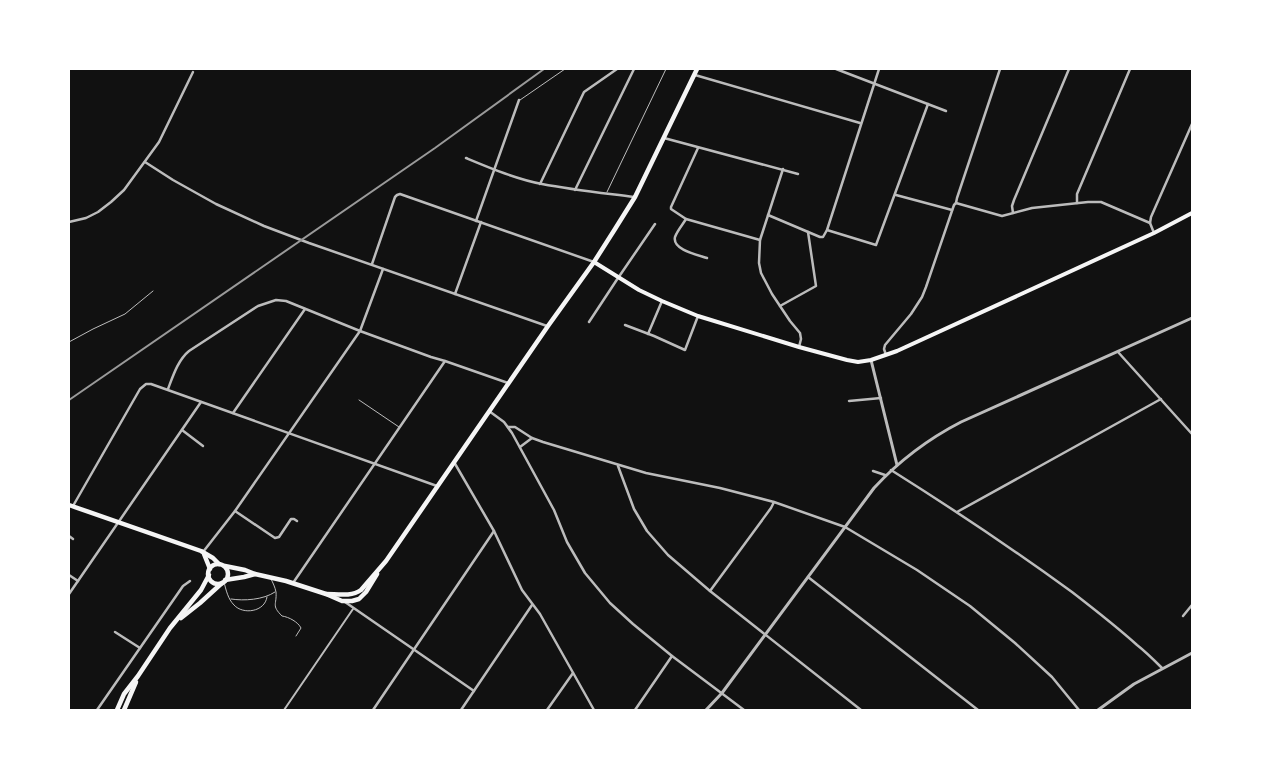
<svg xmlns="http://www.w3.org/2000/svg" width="1261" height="779" font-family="Jost,sans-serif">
<rect width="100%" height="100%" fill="#111"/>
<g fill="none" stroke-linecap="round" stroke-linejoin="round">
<g stroke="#bcbcbc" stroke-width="1">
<polyline points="520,100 565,69"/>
<polyline points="607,192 666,69"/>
<polyline points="69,342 93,329 125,314 153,291"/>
<polyline points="359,400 399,427"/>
<path d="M271,579C273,583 275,587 276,592C277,605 271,605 282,616C289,617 298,622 301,628L296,636"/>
<path d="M224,582C226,590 228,599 234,605C243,615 265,612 267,597"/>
<path d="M231,599C244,601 263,600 275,592"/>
</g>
<polyline stroke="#bcbcbc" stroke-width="2" points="284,710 353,609"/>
<g stroke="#bcbcbc" stroke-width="2.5">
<polyline points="836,69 946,111"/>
<polyline points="695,75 860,123"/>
<polyline points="664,138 798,174"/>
<polyline points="698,148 671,207 671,209 686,219 760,240"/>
<path d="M466,158C490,168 516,179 542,184C573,190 603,193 634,197"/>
<polyline points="145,162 173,180 216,204 264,226 309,243 547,326"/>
<polyline points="783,169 760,240 759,263 761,273 772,294 790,321 800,333 801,339 799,347"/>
<polyline points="540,184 584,92 617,69"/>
<polyline points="575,190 634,69"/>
<polyline points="896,195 952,210"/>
<polyline points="956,203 1002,216 1032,208 1088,202 1101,202 1150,223"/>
<polyline points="1077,203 1077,194 1130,69"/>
<polyline points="1013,213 1012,206 1014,200 1069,69"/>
<polyline points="768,215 820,237 823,237 827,230 879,69"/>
<path d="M686,219C683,224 677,231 675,237C672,250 698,255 707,258"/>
<polyline points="476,221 519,100"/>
<polyline points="69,222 86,218 98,212 111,202 124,190 159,142 193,72"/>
<polyline points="827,230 876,245 928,104"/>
<polyline points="1154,233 1150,223 1151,217 1192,124"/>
<polyline points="372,264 395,197 397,195 400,194 594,262"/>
<polyline points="455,294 481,222"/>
<polyline points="780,306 816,286 808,232"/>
<polyline points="589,322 616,281 655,224"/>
<polyline points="625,325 654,336 685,350 698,316"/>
<polyline points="648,334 662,301"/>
<polyline points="1118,352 1192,434"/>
<polyline points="886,355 884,349 885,345 911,314 922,297 926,287 954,205 956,203 957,198 1000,69"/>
<path d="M168,389C173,376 178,360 189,351L258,306L276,300L286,301L360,331L431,357L445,361L508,383"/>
<polyline points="849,401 881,398"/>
<polyline points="489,411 504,422 512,433 554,510 567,542 585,573 610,603 633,624 672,656 744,710"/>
<polyline points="233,413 305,309"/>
<polyline points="508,427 515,427 532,438 543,442 646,473 720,488 774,502 845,527 917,570 970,606 1015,643 1052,677 1079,710"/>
<polyline points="182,430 203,446"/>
<polyline points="520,447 532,438"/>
<polyline points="454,462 494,531 522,590 540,614 594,710"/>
<polyline points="618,466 634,509 647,531 668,555 710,591 861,710"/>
<path d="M891,470C953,509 1013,549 1072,592C1094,609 1116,626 1137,645C1146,652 1154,660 1162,668"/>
<polyline points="873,471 885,475"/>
<polyline points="73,506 140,389 146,384 151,384 437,486"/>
<polyline points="235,511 275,538 279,537 291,519 294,519 297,521"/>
<polyline points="957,512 1161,399"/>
<polyline points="69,536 73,539"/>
<polyline points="203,552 235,511 360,331 383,269"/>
<polyline points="69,575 78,581"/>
<polyline points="808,577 978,710"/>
<polyline points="293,583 445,361"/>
<polyline points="710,591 771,508 774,502"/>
<polyline points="69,594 201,402"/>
<polyline points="345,602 474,691"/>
<polyline points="1183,616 1192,605"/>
<polyline points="115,632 140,648"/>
<polyline points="97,710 183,586 190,581"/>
<polyline points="373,710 494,531"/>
<polyline points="461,710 532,605"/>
<polyline points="547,710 573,673"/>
<polyline points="635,710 672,656"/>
</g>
<g stroke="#bcbcbc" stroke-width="3">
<polyline points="871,360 897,465"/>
<path d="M706,710L722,693L874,488C899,461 928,439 961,422L1192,318"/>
<polyline points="1098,710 1134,684 1192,653"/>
</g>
<polyline stroke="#f5f5f5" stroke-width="4" points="594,262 639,290 662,301 698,316 799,347 847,360 858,362 871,360 897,351 1154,233 1192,213"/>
<g stroke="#f5f5f5" stroke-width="4.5">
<polyline points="69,505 201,551 213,558 219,564"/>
<polyline points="204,554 210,569"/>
<circle cx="218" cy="574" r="10"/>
<polyline points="225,566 245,570 255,574 286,581 326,594 342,601 352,601 359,599 366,592 377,574"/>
<polyline points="225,580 244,577 255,574"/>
<path d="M326,594C337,594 351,597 361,590L386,561L548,326L594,262L615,229L635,197L697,69"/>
<polyline points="181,618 200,603 222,583"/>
<polyline points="117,710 124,694 138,676 170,628 201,590 209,575"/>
<polyline points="124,710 136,682"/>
</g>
<polyline stroke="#9a9a9a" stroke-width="2" points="69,400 435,148 544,69"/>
</g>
<rect width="1261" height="779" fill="none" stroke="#ffffff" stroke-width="140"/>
</svg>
